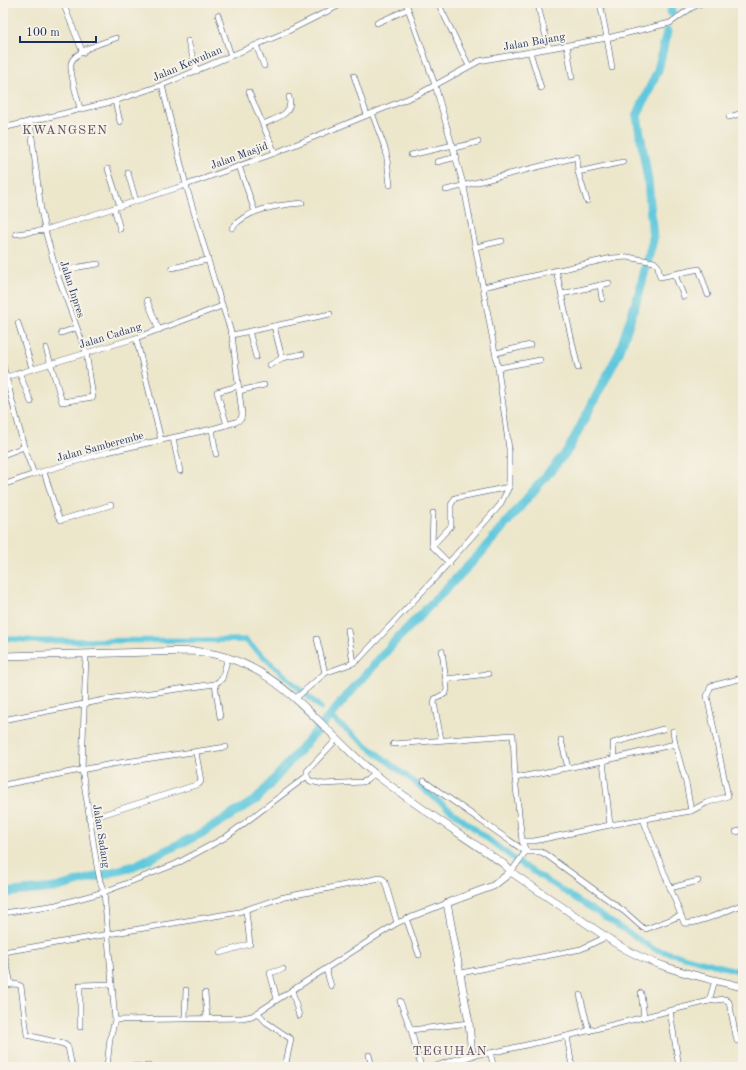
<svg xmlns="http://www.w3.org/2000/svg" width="746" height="1070" font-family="'Old Standard TT',serif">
<rect width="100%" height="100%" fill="#f7f3e8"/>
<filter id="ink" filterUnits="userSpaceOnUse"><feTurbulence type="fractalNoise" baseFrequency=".025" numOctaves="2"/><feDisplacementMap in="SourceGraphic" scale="8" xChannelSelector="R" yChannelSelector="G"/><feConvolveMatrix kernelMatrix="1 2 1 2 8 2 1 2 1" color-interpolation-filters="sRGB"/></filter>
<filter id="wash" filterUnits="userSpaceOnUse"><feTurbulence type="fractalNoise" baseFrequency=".012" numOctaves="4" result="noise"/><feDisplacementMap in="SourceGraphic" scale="16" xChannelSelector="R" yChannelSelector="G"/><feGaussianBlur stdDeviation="0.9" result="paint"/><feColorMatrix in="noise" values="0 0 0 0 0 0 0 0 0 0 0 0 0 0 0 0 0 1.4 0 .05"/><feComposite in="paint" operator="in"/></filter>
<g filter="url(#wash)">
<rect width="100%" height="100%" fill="#ece6cb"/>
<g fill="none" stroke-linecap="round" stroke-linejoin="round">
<g stroke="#61c8dd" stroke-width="5.5">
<polyline points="3,638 37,641 245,640 321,708"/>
<polyline points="334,720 515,860 654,949 743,972"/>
</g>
<g stroke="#61c8dd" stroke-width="9">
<polyline points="671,12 673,3"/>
<polyline points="3,893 55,888 134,866 202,833 257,799 396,640 480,554 568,450 619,353 639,293 653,240 648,180 637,116 658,70 667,32"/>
</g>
</g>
</g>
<g filter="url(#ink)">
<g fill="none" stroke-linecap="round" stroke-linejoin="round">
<defs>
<g id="street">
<polyline points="63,3 83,53"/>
<polyline points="440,7 469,66"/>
<polyline points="539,10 549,48"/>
<polyline points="218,15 231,56"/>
<polyline points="377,23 408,9"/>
<polyline points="188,41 197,71"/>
<polyline points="256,45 264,66"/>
<polyline points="567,46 572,77"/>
<polyline points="530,52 541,88"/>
<polyline points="612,68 607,38 670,23 691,8 702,3"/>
<polyline points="354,76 367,115"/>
<polyline points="249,92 275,153"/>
<polyline points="115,101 120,122"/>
<path d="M80,109C78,99 69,72 71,63C75,50 105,42 116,38"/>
<polyline points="372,113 386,151 390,185"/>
<polyline points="729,117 743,113"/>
<polyline points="30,121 41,210 45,230 57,274 86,352 93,397 62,402 46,348"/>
<path d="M263,124C276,118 294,115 289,97"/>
<polyline points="3,128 115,101 162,85 282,34 344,3"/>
<polyline points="454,148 478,142"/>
<polyline points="411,155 453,145"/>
<polyline points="437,162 457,157"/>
<polyline points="239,166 255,212"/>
<polyline points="108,169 120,206"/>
<polyline points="578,172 623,162"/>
<polyline points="128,173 136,201"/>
<polyline points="446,190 577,157 578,172 587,201"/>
<polyline points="114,208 120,229"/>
<path d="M232,228C247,209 278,205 302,203"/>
<polyline points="16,234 45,230 186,185 275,153 419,94 479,61 607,38 600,3"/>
<polyline points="476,247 502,241"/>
<polyline points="172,268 207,260"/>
<polyline points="556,270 578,368"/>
<polyline points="57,274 79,267 98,264"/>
<polyline points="675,275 684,297"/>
<polyline points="600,285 602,299"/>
<polyline points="483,287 612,258 628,257 654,262 658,266 660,277 699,269 708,295"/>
<polyline points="562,294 609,283"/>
<polyline points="147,300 159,330"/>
<polyline points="18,323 32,368"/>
<polyline points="249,331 256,357"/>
<polyline points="61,333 76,328"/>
<polyline points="232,335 330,314"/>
<polyline points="136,338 161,440"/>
<polyline points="496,353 530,345"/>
<polyline points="282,358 302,354"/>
<polyline points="3,365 24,447 34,474 107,452 212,429 236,422 241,419 242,414 232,335 214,280 186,185 162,85"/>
<polyline points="270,365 282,358 274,326"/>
<polyline points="498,368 540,360"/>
<polyline points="19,372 31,402"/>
<polyline points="3,378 136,338 222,306"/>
<polyline points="239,391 264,385"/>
<polyline points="227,425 217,392 238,386"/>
<polyline points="212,429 216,454"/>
<polyline points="173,438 180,471"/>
<polyline points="3,455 24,447"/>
<polyline points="44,472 58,516 61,520 111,505"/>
<polyline points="3,485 34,474"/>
<polyline points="433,513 432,546 449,563"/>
<polyline points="432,546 451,526 451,505 455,498 509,487"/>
<polyline points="348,630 353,663"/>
<polyline points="317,639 325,673"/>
<polyline points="86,654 82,770 97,866 100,881 104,892 115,1020 110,1038 107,1067"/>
<polyline points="446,679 488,674"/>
<polyline points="215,684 220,717"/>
<polyline points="296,698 325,673 353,663 359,659 435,578 500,505 509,487 509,449 498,368 464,187 435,85 406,3"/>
<polyline points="3,720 114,698 215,684 222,679 228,657"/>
<polyline points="673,731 675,744"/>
<polyline points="337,739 307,771 307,776 310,781 323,784 363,782 367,780 375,773"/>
<polyline points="441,739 434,703 435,699 446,693 447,689 442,651"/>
<polyline points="561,740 568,768"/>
<polyline points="393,744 513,735 515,778 522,841 526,851 511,872"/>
<polyline points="614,758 613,743 663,729"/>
<polyline points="603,761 610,825"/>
<polyline points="515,778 603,761 675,744 686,783 691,811"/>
<polyline points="424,781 526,852 541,852 545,854 625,912 643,928 646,929 680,916"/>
<polyline points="3,785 112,764 226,747"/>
<polyline points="89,819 199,784 201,781 196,753"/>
<path d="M643,819L684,923C696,926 730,909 743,904"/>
<polyline points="736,832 743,830"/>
<polyline points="522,841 534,841 610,825 691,811 706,803 728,796 707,696 711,686 743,678"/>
<polyline points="670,888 698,881"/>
<polyline points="3,913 56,905 104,892 176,864 226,837 307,776"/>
<polyline points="406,918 419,955"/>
<polyline points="3,952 239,912 280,898 380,878 383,879 385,882 397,923"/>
<polyline points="4,952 11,984"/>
<polyline points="220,953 250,944 246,911"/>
<polyline points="326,969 331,986"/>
<polyline points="461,973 581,949 606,937"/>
<polyline points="3,985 16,984 21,986 27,1035 64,1044 68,1047 72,1067"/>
<polyline points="292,990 299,1016"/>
<polyline points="205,993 207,1019"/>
<polyline points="641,993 644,1017"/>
<polyline points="580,995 589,1031"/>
<polyline points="277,999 270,973 283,969"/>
<polyline points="400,1001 411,1030 421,1067"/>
<polyline points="709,1001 725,999 729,1002 737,1041"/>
<polyline points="670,1011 679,1067"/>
<polyline points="258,1013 266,1022 291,1039 285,1067"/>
<polyline points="185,1018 186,990"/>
<polyline points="115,1020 242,1018 252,1016 397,923 447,903"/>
<polyline points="80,1027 80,985 112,984"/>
<polyline points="411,1030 469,1023"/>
<polyline points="567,1036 572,1067"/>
<polyline points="490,1053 494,1067"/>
<polyline points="369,1055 372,1067"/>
<polyline points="472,1055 490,1053 567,1036 709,1001 715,980"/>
<polyline points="99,1067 150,1066"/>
</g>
<g id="secondary">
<path d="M3,656L190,651C275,655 315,725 375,774C416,806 462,835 505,865L511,872L615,943C654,968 698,976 743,987"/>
<polyline points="436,1067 472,1055 469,1023 447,903 493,886 511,872"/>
</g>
</defs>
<use href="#street" stroke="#3a4a6e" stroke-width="6"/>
<use href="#secondary" stroke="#3a4a6e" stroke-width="8"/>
<use href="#street" stroke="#fff" stroke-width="5"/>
<use href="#secondary" stroke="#fff" stroke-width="7"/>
</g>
</g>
<g text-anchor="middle" stroke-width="4" stroke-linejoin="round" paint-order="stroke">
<g font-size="11" fill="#1b2f5e" stroke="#f7f3e8">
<text transform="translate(534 41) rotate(-10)" y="4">Jalan Bajang</text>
<text transform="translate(187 63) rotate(-23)" y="4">Jalan Kewuhan</text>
<text transform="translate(239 155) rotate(-20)" y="4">Jalan Masjid</text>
<text transform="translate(73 289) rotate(72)" y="4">Jalan Inpres</text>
<text transform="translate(110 335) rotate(-17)" y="4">Jalan Cadang</text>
<text transform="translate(100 446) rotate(-15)" y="4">Jalan Samberembe</text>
<text transform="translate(102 836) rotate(81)" y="4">Jalan Sadang</text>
</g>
<g font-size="13" letter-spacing="1" fill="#605167" stroke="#f7f3e8">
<text x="65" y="134">KWANGSEN</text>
<text x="450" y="1055">TEGUHAN</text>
</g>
</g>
<rect width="746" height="1070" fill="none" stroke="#f7f3e8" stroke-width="16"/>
<path d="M20 36v6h76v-6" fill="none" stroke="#1b2f5e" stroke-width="2"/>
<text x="26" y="36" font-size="12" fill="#1b2f5e" stroke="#f7f3e8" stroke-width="3" paint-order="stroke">100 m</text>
</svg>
